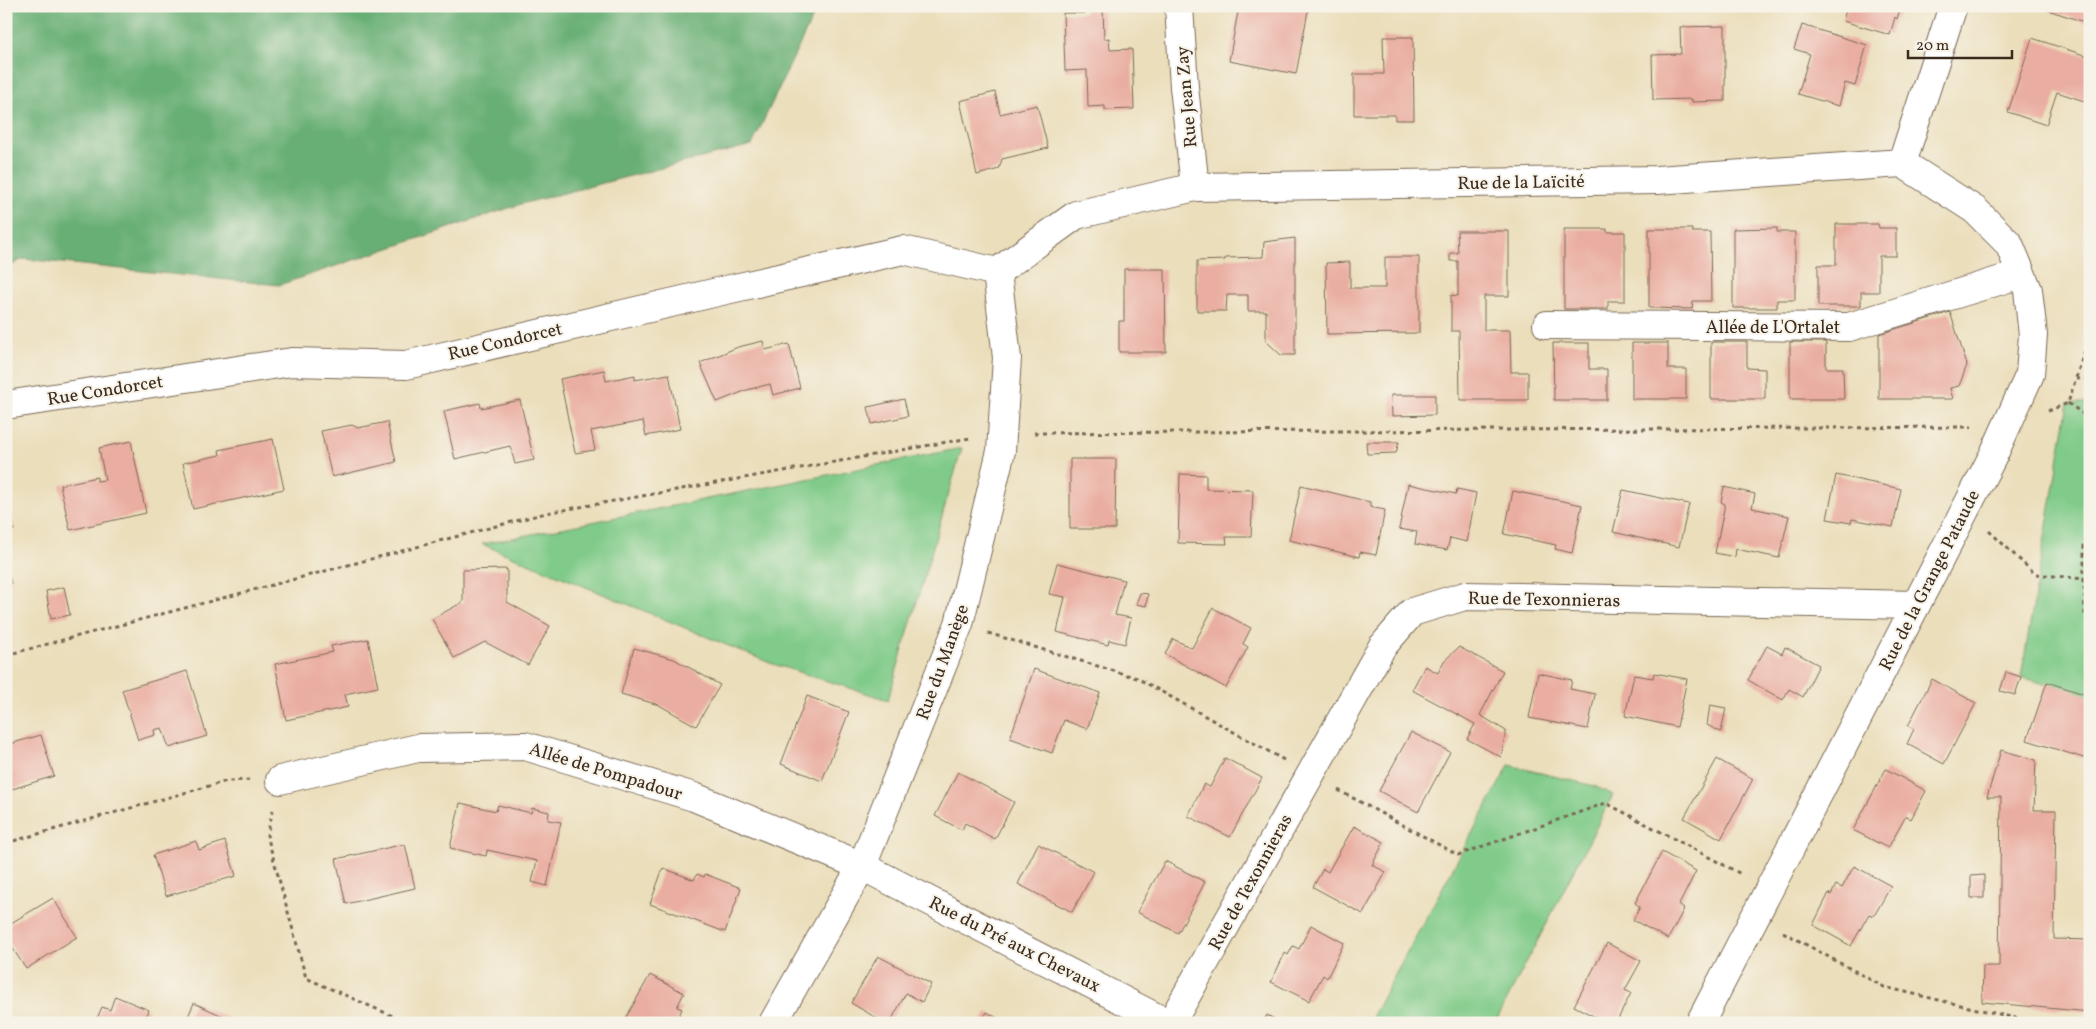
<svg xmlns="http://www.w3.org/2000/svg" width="2096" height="1029" font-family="Vollkorn,serif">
<rect width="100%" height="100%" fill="#f7f3e8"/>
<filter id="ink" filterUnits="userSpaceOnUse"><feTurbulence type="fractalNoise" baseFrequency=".02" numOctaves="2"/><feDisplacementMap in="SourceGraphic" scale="10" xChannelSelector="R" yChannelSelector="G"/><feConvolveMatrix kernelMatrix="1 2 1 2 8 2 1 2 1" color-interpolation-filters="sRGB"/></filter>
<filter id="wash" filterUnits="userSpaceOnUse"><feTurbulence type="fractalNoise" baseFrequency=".0096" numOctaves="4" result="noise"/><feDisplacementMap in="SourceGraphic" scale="20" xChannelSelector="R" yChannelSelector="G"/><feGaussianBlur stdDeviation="1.12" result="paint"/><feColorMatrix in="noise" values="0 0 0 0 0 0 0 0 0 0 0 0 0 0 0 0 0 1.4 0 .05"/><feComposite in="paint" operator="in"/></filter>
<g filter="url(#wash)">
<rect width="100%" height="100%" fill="#ebdebb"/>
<g fill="#80cb89" stroke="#5e7a54">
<polygon points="2068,403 2090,403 2090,697 2021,677"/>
<polygon points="962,448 888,700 770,663 482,544"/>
<polygon points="1509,765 1594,786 1613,795 1495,1023 1369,1023"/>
</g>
<polygon fill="#68af75" stroke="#526c4a" points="6,6 818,6 752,145 521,204 279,285 23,259 6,268"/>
<g id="blocks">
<g fill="#eaada1">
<polygon points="1239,6 1309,6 1296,74 1229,61"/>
<polygon points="1847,6 1901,6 1897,19 1895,17 1890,35 1843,21"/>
<polygon points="2049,6 2090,6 2090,24 2048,10"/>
<polygon points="1103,8 1104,39 1109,38 1110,50 1132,49 1134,109 1105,110 1105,106 1088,107 1087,70 1065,71 1063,13 1085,13 1085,9"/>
<polygon points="1802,25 1867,45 1855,86 1845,83 1839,106 1798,94 1810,54 1794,49"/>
<polygon points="1725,26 1725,101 1692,102 1692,99 1653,100 1652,55 1681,54 1680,27"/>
<polygon points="1383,37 1413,37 1414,120 1395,120 1395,115 1354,115 1354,74 1384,74"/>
<polygon points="2032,38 2090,57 2090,103 2057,92 2046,125 2008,112"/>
<polygon points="995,92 1000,114 1037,105 1048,148 1002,159 999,169 977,175 960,101"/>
<polygon points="1836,224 1878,224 1879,228 1896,228 1896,256 1879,256 1879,292 1861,292 1861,306 1818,306 1818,265 1836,265"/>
<polygon points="1777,228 1777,232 1795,232 1795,300 1777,300 1777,308 1733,308 1733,229"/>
<polygon points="1564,229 1607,229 1607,232 1625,232 1625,301 1608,301 1608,309 1564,309"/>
<polygon points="1649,229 1692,229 1692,232 1710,232 1711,301 1693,301 1692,309 1649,308"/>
<polygon points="1457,231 1509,231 1509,296 1484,296 1484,330 1510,330 1511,372 1528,372 1528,400 1460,400 1459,331 1451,331 1451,295 1458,296 1458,261 1450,261 1450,253 1458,253"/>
<polygon points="1295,238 1295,355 1281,355 1266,341 1266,311 1248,311 1248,295 1227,295 1226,311 1197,311 1197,261 1225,260 1225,258 1263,257 1264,242"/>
<polygon points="1385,257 1419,257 1419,333 1327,334 1326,263 1350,262 1350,288 1385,288"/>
<polygon points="1124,269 1165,269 1166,352 1119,352 1119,321 1124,321"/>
<polygon points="1950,312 1967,365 1959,386 1950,388 1953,399 1879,399 1879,334"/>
<polygon points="763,341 765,350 789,344 800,388 773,395 770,384 747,390 717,402 700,363 738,347"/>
<polygon points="1711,342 1747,342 1747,368 1765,369 1765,399 1711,399"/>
<polygon points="1790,342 1826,342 1826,368 1843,368 1844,399 1790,399"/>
<polygon points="1553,343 1589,343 1589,369 1607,369 1607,400 1554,400"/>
<polygon points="1632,343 1668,343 1668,369 1686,369 1686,399 1632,399"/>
<polygon points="604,370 606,381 635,375 635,380 669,374 680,429 646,436 643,421 591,431 595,450 575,453 560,379"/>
<polygon points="1391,395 1435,395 1435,415 1392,416"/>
<polygon points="904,399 908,416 872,424 868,407"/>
<polygon points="520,400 534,460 515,464 510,446 455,459 444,411 480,403 481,408"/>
<polygon points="387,422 396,462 332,477 321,431 352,425 358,428"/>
<polygon points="273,439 284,489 193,509 183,463 220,455 219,450"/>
<polygon points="131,441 146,513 70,530 60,485 97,477 97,481 105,480 99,448"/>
<polygon points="1366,442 1399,442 1396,453 1367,454"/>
<polygon points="1070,459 1116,459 1115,529 1070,529"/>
<polygon points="1180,474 1206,475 1206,489 1253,490 1251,537 1226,537 1227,544 1178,543"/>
<polygon points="1836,475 1901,489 1893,527 1852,519 1851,523 1827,519"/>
<polygon points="1408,484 1456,494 1457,489 1476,493 1467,542 1450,538 1447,550 1415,544 1417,532 1399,529"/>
<polygon points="1301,485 1370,502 1370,507 1385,510 1376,555 1360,552 1359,557 1289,540"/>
<polygon points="1724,487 1755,494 1752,508 1789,516 1779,558 1736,549 1735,557 1715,553 1725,504 1721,502"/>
<polygon points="1623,490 1689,504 1679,547 1613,532"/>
<polygon points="1513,491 1582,505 1572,553 1555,549 1556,545 1504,534"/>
<polygon points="6,500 9,500 14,530 6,531"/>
<polygon points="1057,563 1124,580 1115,615 1131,618 1125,644 1109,640 1108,645 1057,632 1065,597 1049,594"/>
<polygon points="6,565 11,584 6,584"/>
<polygon points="507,569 507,602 550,626 528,665 485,642 454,658 432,619 463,602 463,570"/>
<polygon points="64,587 70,615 51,619 46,591"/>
<polygon points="1140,593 1148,594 1146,606 1136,604"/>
<polygon points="1213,608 1251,628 1243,644 1248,647 1226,688 1165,654 1173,639 1192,648"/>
<polygon points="368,639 378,687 345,694 348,707 286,720 275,664 333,652 331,646"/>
<polygon points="1767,646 1782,654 1785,647 1819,665 1803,697 1789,689 1783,700 1748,680"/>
<polygon points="1459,647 1503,671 1480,715 1506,731 1501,757 1467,739 1475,724 1412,690 1425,666 1438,673 1444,661"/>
<polygon points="634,648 674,659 720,685 696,726 659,705 621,694"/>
<polygon points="1034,669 1100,693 1087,729 1064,720 1052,753 1010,738"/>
<polygon points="187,671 207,736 169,748 162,728 154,730 155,735 138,740 122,690"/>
<polygon points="2006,672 2021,677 2015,695 2000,691"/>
<polygon points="1538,673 1572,680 1570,689 1595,694 1588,729 1529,718"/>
<polygon points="1654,673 1687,679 1677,727 1625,716 1634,675 1653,678"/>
<polygon points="1932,679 1976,703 1944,764 1907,744 1914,729 1908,726"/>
<polygon points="2047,682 2090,696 2090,760 2027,740"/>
<polygon points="807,696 849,712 822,781 781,764"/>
<polygon points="1710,705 1726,708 1721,732 1707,725"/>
<polygon points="1411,732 1450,752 1418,812 1379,791"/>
<polygon points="41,735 54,776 6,791 6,745"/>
<polygon points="2001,750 2036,760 2034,810 2056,810 2054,939 2090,940 2090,1012 1982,1002 1983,966 1999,966 2001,797 1987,797"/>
<polygon points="1225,758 1262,778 1230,837 1188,816 1204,784 1210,787"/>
<polygon points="1717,759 1753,779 1721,839 1684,818"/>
<polygon points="1886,769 1926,791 1911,819 1906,816 1888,848 1853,830"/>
<polygon points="958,772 1014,802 995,839 965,823 962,830 935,816"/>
<polygon points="460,803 496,811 498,805 531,813 532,808 549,812 548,820 561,822 547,886 532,882 537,861 487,850 486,856 450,848"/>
<polygon points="1354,826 1384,842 1372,865 1386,872 1363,914 1313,887 1323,869 1328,872"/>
<polygon points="196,841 199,850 225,841 236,876 166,896 153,855"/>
<polygon points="405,844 415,888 346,904 336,859"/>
<polygon points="1038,844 1094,872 1072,912 1018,884"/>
<polygon points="1662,852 1696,871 1679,905 1684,909 1668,939 1633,920 1640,907 1635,903"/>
<polygon points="1165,861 1205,882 1178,933 1137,912"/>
<polygon points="1854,866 1891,886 1874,916 1869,914 1851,946 1813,925 1829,893 1831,895 1836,885 1842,888"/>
<polygon points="663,868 694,880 697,874 704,877 705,874 741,888 725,932 650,904"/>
<polygon points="1984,875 1984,898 1971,898 1971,876"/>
<polygon points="53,898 77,937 26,969 6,938 6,926"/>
<polygon points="1311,925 1344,943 1327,978 1323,975 1309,1001 1271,982 1285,953 1288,955 1293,946 1299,949"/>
<polygon points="1607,943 1641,961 1625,990 1631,993 1616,1023 1607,1023 1574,1006"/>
<polygon points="878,956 931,984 922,1002 906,993 890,1023 885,1023 851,1003"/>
<polygon points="650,975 684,993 677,1007 682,1009 676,1023 623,1023"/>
<polygon points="115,996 149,1010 144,1023 95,1023 102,1007 110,1010"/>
<polygon points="194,1003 238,1023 185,1023"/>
<polygon points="987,1012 1006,1023 981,1023"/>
<polygon points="1267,1015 1281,1023 1263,1023"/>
</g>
</g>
</g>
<g filter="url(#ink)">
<use href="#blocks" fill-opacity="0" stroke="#796955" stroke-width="1"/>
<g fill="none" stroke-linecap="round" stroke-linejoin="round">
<defs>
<g id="minor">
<polyline points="1179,6 1184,87 1195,187"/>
<polyline points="1902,163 1953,6"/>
<polyline points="997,272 1076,215 1195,187 1657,180 1902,163"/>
<polyline points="1547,325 1849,327 2021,274"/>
<polyline points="6,405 292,362 406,365 726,290 903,250 997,272"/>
<polyline points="280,780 418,748 525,746 694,797 862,866 1167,1023"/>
<polyline points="773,1023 862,866 959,624 1001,451 1007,358 997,272"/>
<polyline points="1171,1023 1382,647 1412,612 1465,596 1916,605"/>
<polyline points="1700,1023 1993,456 2030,374 2033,335 2028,290 2009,244 1975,210 1902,163"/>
</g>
</defs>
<use href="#minor" stroke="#796955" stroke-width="30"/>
<g stroke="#796955" stroke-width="3" stroke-dasharray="4 4" stroke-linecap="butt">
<polyline points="2076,379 2090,378"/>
<polyline points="2068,403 2090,419"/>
<polyline points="2048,411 2068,403 2090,334"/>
<polyline points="1034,433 1972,427"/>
<polyline points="2090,530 2084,543 2084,579 2090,579"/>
<polyline points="1989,531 2035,574 2084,579 2085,615 2090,627"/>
<polyline points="988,633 1137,678 1284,760"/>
<polyline points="6,655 546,513 970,438"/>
<polyline points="1338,790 1458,855 1606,803 1741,874"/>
<polyline points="273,810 267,835 306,978 404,1021 403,1023"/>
<polyline points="6,843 227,781 249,780"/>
<polyline points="1783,932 1884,987 2028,1021 2031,1023"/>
</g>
<use href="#minor" stroke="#fff" stroke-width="28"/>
</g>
</g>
<g text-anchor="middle" stroke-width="4" stroke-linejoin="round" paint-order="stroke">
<g font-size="18" fill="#3b2a1e" stroke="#f7f3e8">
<text transform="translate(1186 97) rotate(-95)" y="6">Rue Jean Zay</text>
<text transform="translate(1521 182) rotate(-1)" y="6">Rue de la Laïcité</text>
<text x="1773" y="333">Allée de L'Ortalet</text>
<text transform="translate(505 341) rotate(-13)" y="6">Rue Condorcet</text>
<text transform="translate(105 390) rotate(-9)" y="6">Rue Condorcet</text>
<text transform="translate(1929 580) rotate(-63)" y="6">Rue de la Grange Pataude</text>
<text transform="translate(1544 599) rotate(1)" y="6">Rue de Texonnieras</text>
<text transform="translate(942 662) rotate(-70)" y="6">Rue du Manège</text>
<text transform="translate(606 771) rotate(17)" y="6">Allée de Pompadour</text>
<text transform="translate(1250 882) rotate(-61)" y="6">Rue de Texonnieras</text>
<text transform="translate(1015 944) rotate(27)" y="6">Rue du Pré aux Chevaux</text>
</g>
</g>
<rect width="2096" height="1029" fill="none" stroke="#f7f3e8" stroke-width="25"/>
<path d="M1908 50v8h104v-8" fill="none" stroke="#3b2a1e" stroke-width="2.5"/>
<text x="1916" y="50" font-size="15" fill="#3b2a1e" stroke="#f7f3e8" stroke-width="4" paint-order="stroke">20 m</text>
</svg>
